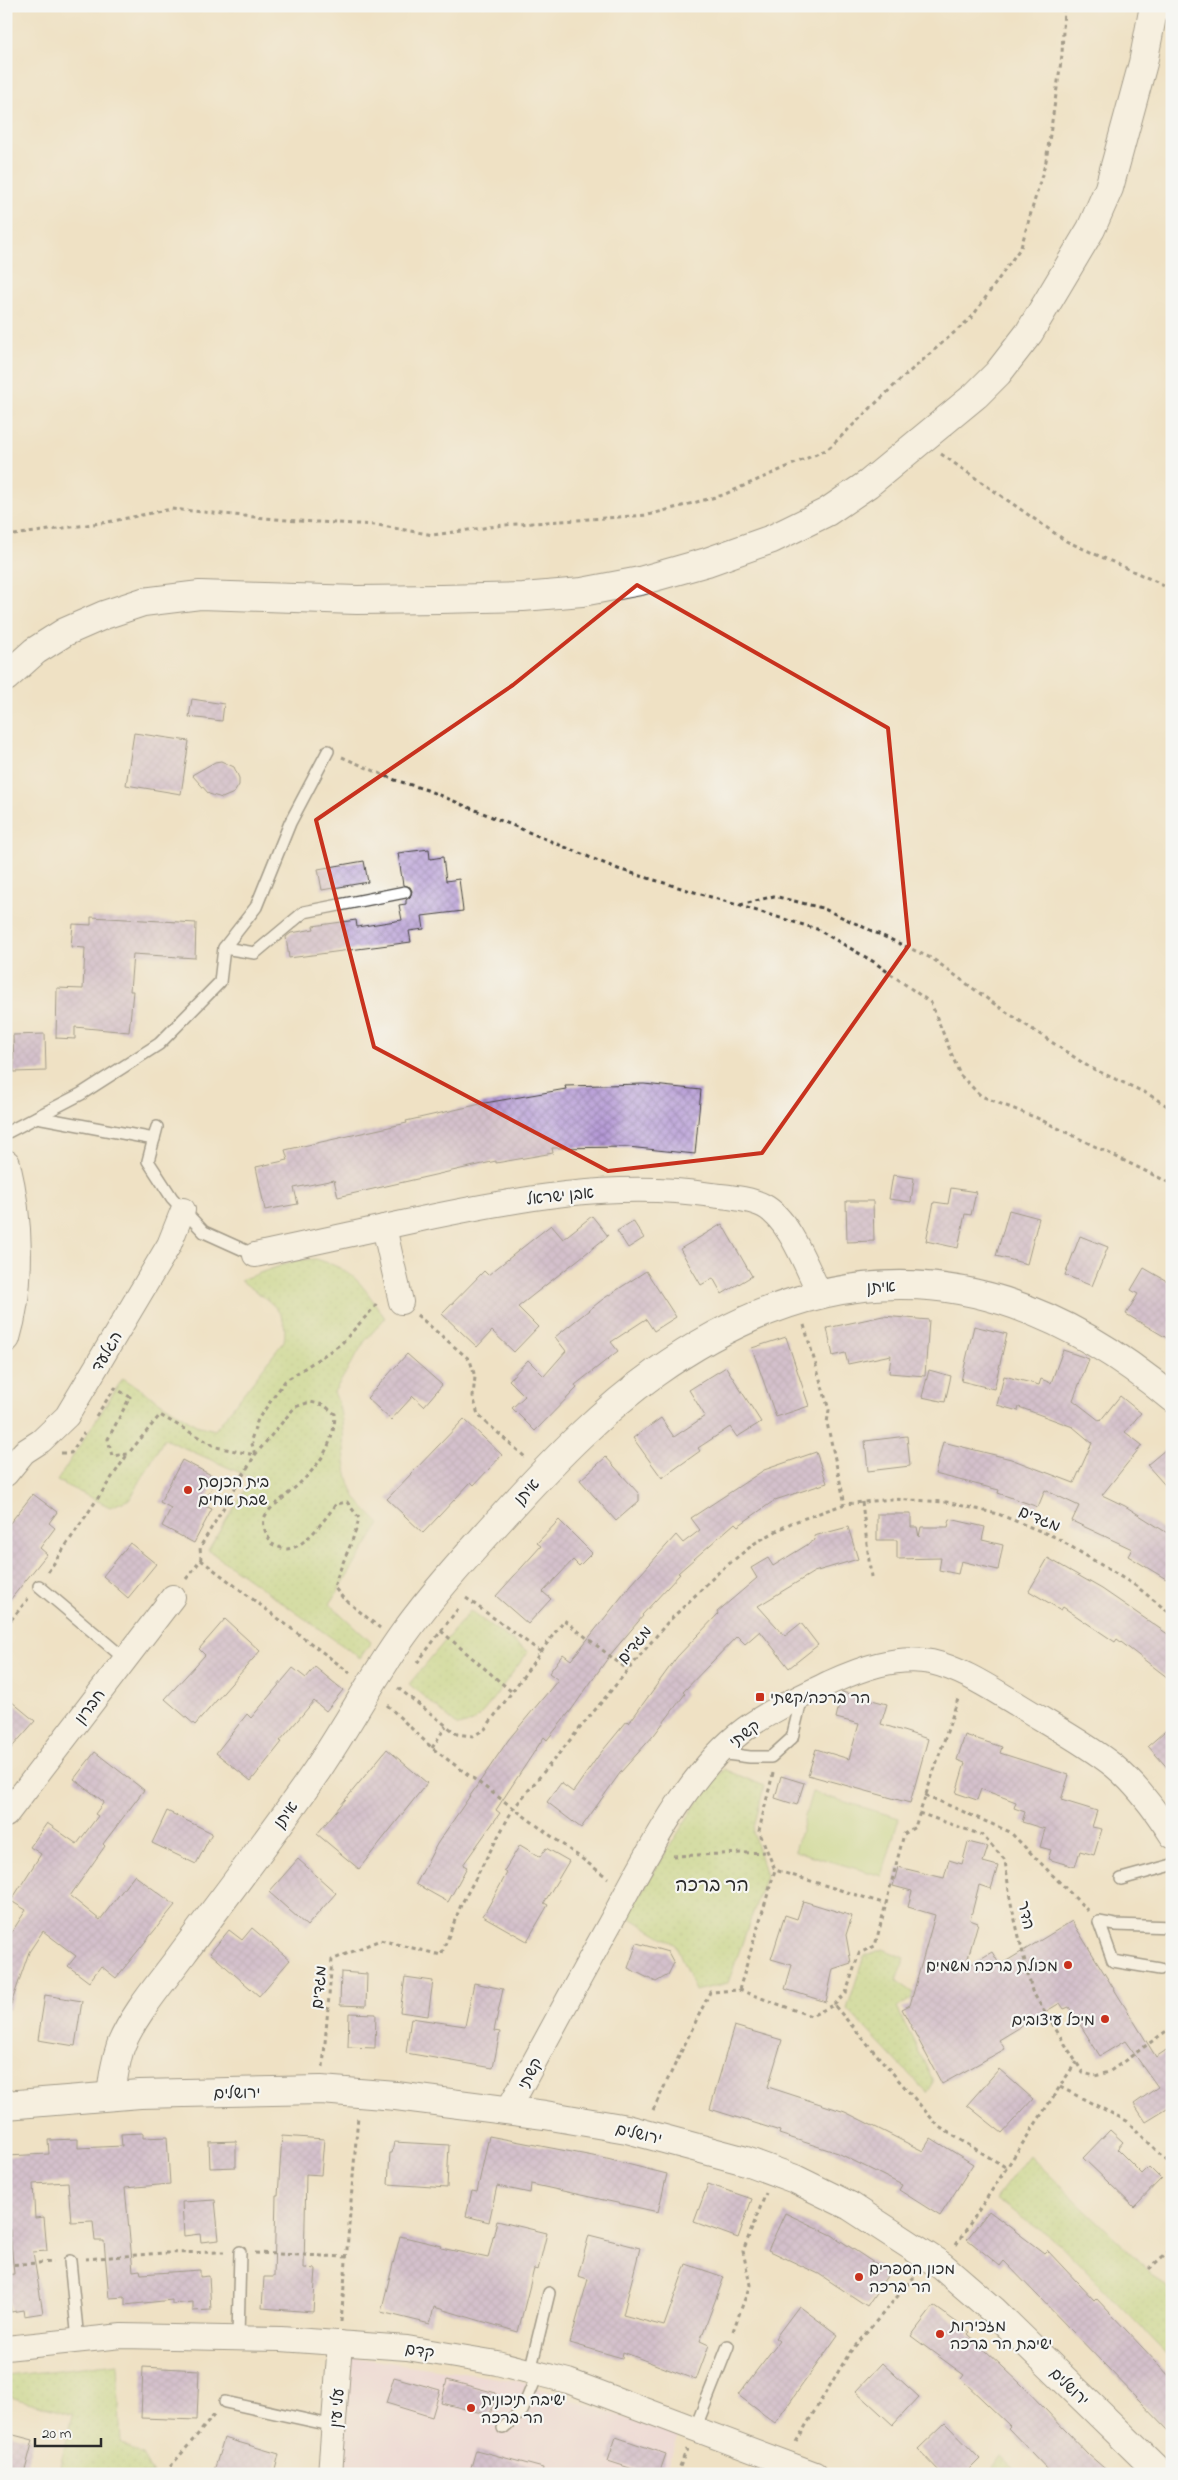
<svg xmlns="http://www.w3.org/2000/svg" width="1178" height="2480" font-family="'Indie Flower','Playpen Sans Hebrew',sans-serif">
<defs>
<pattern id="green-dots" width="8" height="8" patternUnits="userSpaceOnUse" patternTransform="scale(1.25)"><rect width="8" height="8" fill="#b7d77e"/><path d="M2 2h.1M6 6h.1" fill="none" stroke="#9eb96d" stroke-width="1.8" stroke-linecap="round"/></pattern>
<pattern id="building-cross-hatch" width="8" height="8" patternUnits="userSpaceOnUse" patternTransform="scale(1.25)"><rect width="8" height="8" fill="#b397d5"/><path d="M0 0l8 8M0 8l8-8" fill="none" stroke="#927bad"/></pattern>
</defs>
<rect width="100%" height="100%" fill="#f6f6f2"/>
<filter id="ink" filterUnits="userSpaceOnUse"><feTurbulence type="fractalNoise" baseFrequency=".02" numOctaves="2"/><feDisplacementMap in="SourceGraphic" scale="10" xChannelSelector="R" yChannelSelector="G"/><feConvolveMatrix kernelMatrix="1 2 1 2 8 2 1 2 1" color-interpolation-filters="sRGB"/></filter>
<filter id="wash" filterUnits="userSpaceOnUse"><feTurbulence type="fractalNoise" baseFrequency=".0096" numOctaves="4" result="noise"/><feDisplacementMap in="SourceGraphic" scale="20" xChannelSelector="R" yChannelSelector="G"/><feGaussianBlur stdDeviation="1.12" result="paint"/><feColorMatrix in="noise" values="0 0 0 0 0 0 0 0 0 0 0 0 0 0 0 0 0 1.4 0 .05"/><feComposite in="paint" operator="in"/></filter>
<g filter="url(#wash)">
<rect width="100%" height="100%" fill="#efe1c4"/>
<polygon fill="#edd0e8" points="347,2356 518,2381 679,2436 664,2474 337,2474"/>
<g fill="url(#green-dots)" stroke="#718154">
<path d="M316,1259C357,1271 361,1284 385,1318L365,1341L334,1392C350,1426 337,1465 356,1498C362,1507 372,1516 380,1524L330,1604L371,1642L360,1658L208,1550L252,1478L164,1439L130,1499L110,1507L57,1481L123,1378L196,1425L215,1430L284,1341C290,1308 263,1298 240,1280L296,1260Z"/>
<polygon points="470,1611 528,1652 484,1711 473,1722 458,1726 409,1684"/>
<polygon points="724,1769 764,1786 753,1832 766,1876 728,1983 695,1991 676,1945 627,1916 694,1807"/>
<polygon points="883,1949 905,1958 897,1981 917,1995 897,2008 934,2082 927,2093 847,2009 864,1956"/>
<polygon points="1029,2155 1172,2293 1172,2359 1059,2243 995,2199"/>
<polygon points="117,2363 121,2443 142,2455 153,2474 58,2474 73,2415 6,2396 6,2376"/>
<polygon points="1001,2457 1019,2474 989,2474"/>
</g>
<polygon fill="#b7d77e" stroke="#718154" points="812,1792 899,1818 882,1876 795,1851"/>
<g id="blocks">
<g fill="url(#building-cross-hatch)">
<polygon points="192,699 224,704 222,721 189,717"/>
<polygon points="134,733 189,741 181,794 126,785"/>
<polygon points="221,761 234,767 239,778 239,785 234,793 222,798 209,794 192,775 215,762"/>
<polygon points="429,849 430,859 443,857 446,881 459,879 463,911 422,916 424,929 409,931 411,942 289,958 286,937 291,933 314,929 313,926 356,920 357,927 402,920 399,905 406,904 406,900 410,897 412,891 410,887 403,885 398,853"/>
<polygon points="364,861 368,882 322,890 318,869"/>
<polygon points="91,917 196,923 195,958 133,954 130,991 133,991 129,1032 75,1027 75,1039 56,1038 57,988 83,989 85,948 71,947 73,924 91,925"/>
<polygon points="45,1034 46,1071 14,1072 13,1035"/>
<polygon points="644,1084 701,1090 695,1154 628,1147 552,1148 553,1153 496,1163 496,1161 338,1197 334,1180 294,1188 298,1204 265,1210 256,1167 288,1160 285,1150 407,1123 406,1121 485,1103 566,1089 565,1086"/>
<polygon points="893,1175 914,1178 911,1202 889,1199"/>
<polygon points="951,1188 976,1192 971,1215 965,1214 958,1248 926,1241 934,1202 948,1204"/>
<polygon points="846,1201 873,1201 874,1241 847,1242"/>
<polygon points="1009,1210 1039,1218 1027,1264 996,1256"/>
<polygon points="592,1216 608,1236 518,1307 538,1327 514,1352 492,1331 477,1347 442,1314 484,1271 488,1275 551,1225 563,1239"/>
<polygon points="633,1221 644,1238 628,1248 617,1231"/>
<polygon points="722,1224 752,1276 722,1294 713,1278 701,1285 680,1249"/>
<polygon points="1080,1236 1108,1247 1092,1286 1065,1275"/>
<polygon points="1144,1268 1172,1284 1172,1341 1126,1314 1138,1294 1131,1290"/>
<polygon points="646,1271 676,1317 654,1331 646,1319 611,1342 618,1351 575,1385 577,1388 535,1431 512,1408 525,1396 509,1380 528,1360 544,1376 566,1351 555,1337 603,1299"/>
<polygon points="883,1316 929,1320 925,1376 889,1373 891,1355 848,1364 845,1353 833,1356 827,1328"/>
<polygon points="974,1326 1007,1334 994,1389 961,1381"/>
<polygon points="786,1337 809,1406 776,1417 752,1348"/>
<polygon points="1063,1350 1089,1359 1073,1400 1100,1421 1120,1396 1141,1413 1125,1432 1142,1445 1102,1495 1125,1506 1172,1536 1172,1570 1166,1579 1128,1556 1132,1549 1072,1521 1079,1506 1045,1490 1038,1507 998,1493 999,1490 935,1474 943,1442 1011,1459 1074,1483 1092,1443 1073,1427 1019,1407 1018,1411 997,1405 1004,1376 1039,1385 1041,1379 1051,1383"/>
<polygon points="407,1354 442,1385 424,1406 413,1396 391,1420 367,1398"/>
<polygon points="726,1367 761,1422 737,1437 730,1427 698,1448 700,1451 662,1478 633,1438 661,1418 674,1437 705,1416 689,1390"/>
<polygon points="929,1370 951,1376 945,1402 922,1397"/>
<polygon points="464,1419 502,1455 474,1485 471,1482 423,1533 387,1499"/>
<polygon points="907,1436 910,1466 868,1471 865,1441"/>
<polygon points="1172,1444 1172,1493 1147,1465"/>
<polygon points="816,1452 827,1483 775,1500 738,1526 735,1523 678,1573 680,1574 642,1615 643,1616 610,1655 572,1709 547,1740 544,1737 496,1810 500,1813 463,1865 467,1867 448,1902 416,1884 437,1844 509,1739 558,1680 549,1673 563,1654 571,1660 631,1585 676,1535 683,1543 700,1530 691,1518 764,1470"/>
<polygon points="606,1457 639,1494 639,1501 616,1521 580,1480"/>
<polygon points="182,1460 217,1478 203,1505 212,1509 194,1543 162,1526 171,1508 160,1502"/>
<polygon points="33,1494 57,1512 49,1523 55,1528 40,1548 47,1554 6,1605 6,1528"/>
<polygon points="877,1514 911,1514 911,1527 917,1527 919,1537 921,1527 948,1527 950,1519 985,1527 982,1540 1003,1545 998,1570 961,1561 958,1574 939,1570 941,1558 897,1559 897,1540 877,1540"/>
<polygon points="559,1520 592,1553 579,1566 573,1560 543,1592 551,1599 528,1624 496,1596 541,1546 537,1543"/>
<polygon points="848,1527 858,1559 814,1572 758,1606 785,1636 801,1623 818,1645 789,1668 760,1631 745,1644 737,1636 683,1692 685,1694 654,1735 620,1773 581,1828 547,1802 561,1783 573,1792 599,1755 627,1721 629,1723 677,1657 718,1614 717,1612 757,1578 751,1568 768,1558 773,1566 815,1540 814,1536"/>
<polygon points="130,1543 156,1564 128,1598 103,1576"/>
<polygon points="1048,1558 1102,1589 1172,1637 1172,1681 1117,1639 1115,1642 1063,1607 1061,1610 1029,1591"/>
<polygon points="225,1619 260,1651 195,1725 165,1699 205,1655 199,1649"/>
<polygon points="315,1667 343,1690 326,1711 314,1701 280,1741 282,1742 251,1781 216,1753 247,1714 251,1718 293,1668 306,1678"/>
<polygon points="842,1692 887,1704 881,1724 928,1739 910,1803 808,1775 816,1749 849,1759 859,1724 836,1718"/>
<polygon points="6,1697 35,1721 6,1754"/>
<polygon points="1172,1725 1172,1773 1148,1746"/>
<polygon points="965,1735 1002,1747 1000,1753 1069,1775 1061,1800 1097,1811 1092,1827 1102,1829 1094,1855 1080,1851 1075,1867 1048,1859 1051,1850 1040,1847 1045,1829 1022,1822 1025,1812 1014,1808 1016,1802 981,1789 977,1800 956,1793 965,1763 957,1760"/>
<polygon points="387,1749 427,1783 359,1869 317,1834"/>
<polygon points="95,1752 144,1790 103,1844 105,1846 70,1896 100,1920 134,1875 175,1905 116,1978 101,1966 89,1982 68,1966 76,1956 43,1931 29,1952 9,2010 6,2010 6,1941 26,1910 11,1901 41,1854 30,1847 47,1823 77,1844 98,1816 95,1814 104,1802 74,1779"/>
<polygon points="781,1776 804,1783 797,1805 775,1798"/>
<polygon points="167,1811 212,1833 196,1864 152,1843"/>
<polygon points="968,1842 988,1847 983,1862 998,1866 991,1889 979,1885 970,1920 978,1923 965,1968 992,1952 1000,1965 1072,1921 1156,2057 1172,2046 1172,2106 1146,2122 1134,2104 1158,2087 1125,2041 1100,2056 1069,2007 1064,2009 1060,2003 999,2040 1005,2049 942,2084 902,2009 910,2005 935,1915 908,1907 912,1891 893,1886 898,1867 944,1878 949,1860 962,1864"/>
<polygon points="520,1845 540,1857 546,1848 569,1861 544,1903 548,1905 527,1941 483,1916 507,1873 504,1871"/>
<polygon points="298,1859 336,1893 307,1926 269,1892"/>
<polygon points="803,1901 852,1916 846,1935 851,1963 833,1969 826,2002 785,1989 792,1965 771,1959 785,1915 797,1919"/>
<polygon points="252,1928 290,1960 259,1996 210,1953 229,1930 242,1940"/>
<polygon points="637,1943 668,1952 674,1963 668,1975 656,1982 628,1968"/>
<polygon points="341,1972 367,1974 366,2006 340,2005"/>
<polygon points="405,1977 433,1981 428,2016 400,2012"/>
<polygon points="474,1983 503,1989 494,2031 500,2032 493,2068 406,2053 411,2018 465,2026"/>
<polygon points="45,1995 82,2001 75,2046 38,2040"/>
<polygon points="349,2013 376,2014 375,2048 348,2047"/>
<polygon points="734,2026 782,2040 768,2087 845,2112 923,2151 931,2138 973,2164 940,2216 899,2190 902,2185 838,2153 779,2134 780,2131 710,2109"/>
<polygon points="999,2069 1033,2099 1002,2133 967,2105"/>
<polygon points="1110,2130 1123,2142 1117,2149 1142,2174 1149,2167 1161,2179 1134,2207 1083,2158"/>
<polygon points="143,2133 143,2138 167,2137 170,2184 125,2188 133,2271 140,2270 141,2274 200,2270 200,2277 209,2276 211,2310 193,2311 193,2302 172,2304 172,2300 125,2305 125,2297 109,2298 104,2241 95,2241 93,2221 71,2222 68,2182 33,2184 35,2218 44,2217 47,2251 33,2252 43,2313 24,2316 23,2310 11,2312 6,2279 6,2275 14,2274 6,2188 6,2156 49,2154 48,2140 78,2139 78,2148 122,2146 121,2134"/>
<polygon points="282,2136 324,2139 321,2175 306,2174 304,2268 316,2269 313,2312 262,2308 264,2277 274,2277 276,2196 278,2196"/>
<polygon points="489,2136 603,2158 667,2174 658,2212 531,2184 530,2193 497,2186 489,2222 466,2216 472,2191 477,2192"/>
<polygon points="236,2141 236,2167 210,2168 209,2142"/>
<polygon points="394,2142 449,2145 447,2188 388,2184 390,2153 392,2153"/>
<polygon points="708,2184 752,2199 738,2238 694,2222"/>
<polygon points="215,2200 219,2240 201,2242 200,2234 184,2236 182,2202"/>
<polygon points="989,2211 1044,2253 1047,2250 1094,2300 1096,2298 1172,2379 1172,2434 1004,2261 1000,2266 967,2239"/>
<polygon points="785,2213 832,2235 889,2273 867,2306 819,2274 768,2250"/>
<polygon points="497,2221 547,2233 538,2270 534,2269 518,2332 434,2307 430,2324 381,2312 400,2236 442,2246 441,2248 488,2258"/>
<polygon points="589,2235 640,2248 623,2315 664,2326 686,2264 724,2277 700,2341 709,2345 696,2380 623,2352 622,2358 570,2343 588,2279 578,2276"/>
<polygon points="799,2306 838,2335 775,2423 738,2395 779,2341 775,2338"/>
<polygon points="934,2306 970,2332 968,2334 1021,2384 1089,2455 1111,2474 1052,2474 1008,2428 1010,2426 961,2379 964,2375 911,2336"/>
<polygon points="882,2363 919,2397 893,2425 856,2391"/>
<polygon points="143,2367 199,2370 197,2420 141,2418"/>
<polygon points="394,2377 440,2390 432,2417 386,2403"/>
<polygon points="447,2380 496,2393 490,2415 441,2403"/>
<polygon points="945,2423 980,2459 965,2474 942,2474 918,2449"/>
<polygon points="6,2433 33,2440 24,2474 6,2474"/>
<polygon points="616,2437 666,2454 659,2474 635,2474 636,2470 608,2461"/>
<polygon points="224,2438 279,2454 274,2474 213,2474"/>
<polygon points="476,2450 543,2468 542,2474 469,2474"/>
</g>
</g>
</g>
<g filter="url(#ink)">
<use href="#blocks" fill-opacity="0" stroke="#484642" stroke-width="1"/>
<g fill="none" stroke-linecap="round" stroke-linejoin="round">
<defs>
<g id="service">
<polyline points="224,948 255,953 304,912 405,892"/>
<polyline points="37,1117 154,1139"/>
<polyline points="157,1127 148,1161 172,1198 204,1232 255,1255"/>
<polyline points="6,1133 81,1094 159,1044 220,982 224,948 256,907 290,823 328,751"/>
<polyline points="39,1586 125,1659"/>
<polyline points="719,1753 750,1757 771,1757 792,1738 802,1697"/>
<polyline points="1121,1879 1172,1865"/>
<polyline points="1160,1969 1113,1961 1099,1922 1115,1925 1172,1927"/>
<polyline points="70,2261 78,2340"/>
<polyline points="238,2338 240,2252"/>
<polyline points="530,2371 549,2293"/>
<polyline points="225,2402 335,2426"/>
<polyline points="503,2428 522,2411 538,2373"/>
<polyline points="695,2429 728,2346"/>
</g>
<g id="minor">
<polyline points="384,1227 401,1302"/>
<path d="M255,1255C310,1243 365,1231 421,1219C517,1199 614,1180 712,1195C728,1197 749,1198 764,1206C790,1220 806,1267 820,1294"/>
<polyline points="6,1474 24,1452 41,1441 67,1416 169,1245 183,1210"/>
<polyline points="6,1815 173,1597"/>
<path d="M508,2110C542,2048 575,1986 609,1925C644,1861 686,1773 745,1729C771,1710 801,1697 829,1683C860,1669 896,1655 931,1662C962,1669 990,1688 1017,1704C1049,1724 1084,1742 1114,1766C1137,1785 1156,1811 1172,1836"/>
<polyline points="6,2348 122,2336 281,2339 407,2348 497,2363 568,2381 815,2474"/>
<polyline points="330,2474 340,2343"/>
</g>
<g id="tertiary">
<polyline points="6,677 35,651 65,632 104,615 143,602 200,595 357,600 440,599 523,597 582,592 640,581 707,562 772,539 827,512 868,484 976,395 998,373 1029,333 1091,229 1109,188 1143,63 1154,6"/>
<path d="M6,1164C19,1218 22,1284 6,1338"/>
<path d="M111,2096C113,2079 115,2062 121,2045C135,2012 162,1982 183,1953C226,1895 270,1838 311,1779C344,1732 370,1681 403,1635C436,1589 476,1546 514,1504C557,1457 603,1410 655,1373C834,1246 1005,1258 1172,1398"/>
<polyline points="6,2105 140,2094 321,2090 396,2096 545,2115 627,2129 746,2161 795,2179 850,2206 942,2266 993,2310 1161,2474"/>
</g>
</defs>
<use href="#service" stroke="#484642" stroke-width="14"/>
<use href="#minor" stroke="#484642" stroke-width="26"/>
<use href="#tertiary" stroke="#484642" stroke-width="30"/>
<g stroke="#484642" stroke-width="3" stroke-dasharray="4 4" stroke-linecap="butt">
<polyline points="941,454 1066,541 1157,582 1172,591"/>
<polyline points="6,536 108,522 171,509 297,521 377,525 433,535 504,525 648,515 723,495 828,449 901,379 972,317 1021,247 1046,161 1062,55 1064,6"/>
<polyline points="342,757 395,780 427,790 618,869 817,929 874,962 931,1003 960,1075 981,1096 1037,1118 1172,1184"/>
<polyline points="740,905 774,896 822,908 933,959 993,1003 1089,1067 1148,1094 1172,1109"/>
<polyline points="417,1315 470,1360 475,1377 473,1396 478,1415 525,1457"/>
<polyline points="804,1325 829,1410 827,1423 845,1504"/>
<polyline points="96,1416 115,1388 130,1397 108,1439 112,1456 128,1454 160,1415 216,1447 255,1455 251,1440 258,1419 285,1381 341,1344 378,1303"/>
<polyline points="61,1453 71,1453 84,1433"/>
<polyline points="862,1502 871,1577"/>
<path d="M201,1560L200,1547L255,1455L295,1407L310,1402L324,1405L335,1414C334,1453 310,1475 282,1499C276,1504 266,1511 264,1519C262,1529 268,1536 272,1544C276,1546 283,1549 287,1549C305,1548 326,1518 336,1504L347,1502L359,1518C354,1542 341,1563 334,1587L343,1598L380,1628"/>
<polyline points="48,1572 127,1455"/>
<polyline points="186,1579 201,1560 350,1673"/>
<polyline points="466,1598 541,1652"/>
<polyline points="6,1626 28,1599"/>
<polyline points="441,1631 512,1692"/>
<polyline points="417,1663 460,1606"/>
<polyline points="398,1688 457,1734 473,1736 485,1729 564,1620 628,1670"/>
<polyline points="387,1705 432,1748 608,1878"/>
<polyline points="432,1748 446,1726"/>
<polyline points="773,1773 759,1831 775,1870"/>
<polyline points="925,1795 1010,1832 1088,1911"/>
<polyline points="919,1813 982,1835 1005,1860 1010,1899 1032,1991 1083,2073 1095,2076 1109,2072 1172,2027"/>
<polyline points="673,1856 767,1852"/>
<polyline points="739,1990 775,1870 886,1904"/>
<polyline points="834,2005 846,1993 859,1953 875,1946 904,1834 915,1827 959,1696"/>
<polyline points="323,2067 332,1960 380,1940 441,1955 461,1905 513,1809 667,1623 720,1571 755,1543 791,1523 845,1504 892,1499 946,1502 998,1514 1055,1537 1136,1586 1172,1615"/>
<polyline points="1060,2087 1127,2121 1172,2166"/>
<polyline points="653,2110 710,1992 739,1990 811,2016 834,2005 939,2127 1007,2168"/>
<polyline points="956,2245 1076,2062"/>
<polyline points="255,2253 347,2257"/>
<polyline points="85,2259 163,2253 224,2252"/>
<polyline points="6,2265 54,2262"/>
<polyline points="1149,2269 1172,2248"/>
<polyline points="341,2322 358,2116"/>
<polyline points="733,2331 750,2285 743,2251 766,2193"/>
<polyline points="796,2442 850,2352 914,2277"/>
<polyline points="173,2474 170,2467 215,2414"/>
<polyline points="677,2474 687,2449"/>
</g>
<use href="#service" stroke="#fff" stroke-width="11"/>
<use href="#minor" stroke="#fff" stroke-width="24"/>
<use href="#tertiary" stroke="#fff" stroke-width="28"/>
</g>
</g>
<path d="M0 0H1178V2480H0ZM637,585L888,728L909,945L762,1153L608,1171L374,1047L316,820L513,685Z" fill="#efe1c4" fill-opacity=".55" fill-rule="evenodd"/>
<path fill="none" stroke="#c8321e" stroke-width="4" stroke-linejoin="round" d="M637,585L888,728L909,945L762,1153L608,1171L374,1047L316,820L513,685Z"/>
<g fill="#c8321e" stroke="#f6f6f2" stroke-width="2">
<circle cx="188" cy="1490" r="5"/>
<rect x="755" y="1692" width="10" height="10" rx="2.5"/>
<circle cx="1068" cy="1965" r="5"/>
<circle cx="1105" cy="2019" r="5"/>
<circle cx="859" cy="2277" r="5"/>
<circle cx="940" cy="2334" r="5"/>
<circle cx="471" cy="2408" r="5"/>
</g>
<g text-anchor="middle" stroke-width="4.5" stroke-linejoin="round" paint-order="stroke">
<g font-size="16" fill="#2b2b2b" stroke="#f6f6f2">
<text transform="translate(560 1195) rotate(-6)" y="6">אבן ישראל</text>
<text transform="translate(881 1286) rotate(-3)" y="6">איתן</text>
<text transform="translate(106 1351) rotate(-59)" y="6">הגלעד</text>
<text transform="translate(526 1491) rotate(-48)" y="6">איתן</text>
<text transform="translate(1040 1518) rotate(23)" y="6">מגדים</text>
<text transform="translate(634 1644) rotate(-50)" y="6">מגדים</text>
<text transform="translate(89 1706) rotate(-53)" y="6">חברון</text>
<text transform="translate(744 1733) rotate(-38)" y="6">קשתי</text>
<text transform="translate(285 1814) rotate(-54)" y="6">איתן</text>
<text transform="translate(1027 1915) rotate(77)" y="6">הדר</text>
<text transform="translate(318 1987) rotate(-84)" y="6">מגדים</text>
<text transform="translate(529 2073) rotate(-62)" y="6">קשתי</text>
<text transform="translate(237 2092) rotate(-1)" y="6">ירושלים</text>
<text transform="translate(639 2133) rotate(13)" y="6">ירושלים</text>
<text transform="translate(420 2350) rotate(9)" y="6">קדם</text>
<text transform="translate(1070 2386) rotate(44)" y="6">ירושלים</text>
<text transform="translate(336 2408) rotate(-86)" y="6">עלי עין</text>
</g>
<g font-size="16" fill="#2b2b2b" stroke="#f6f6f2" text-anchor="start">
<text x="198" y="1487">בית הכנסת<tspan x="198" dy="18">שבת אחים</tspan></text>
<text x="770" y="1703">הר ברכה/קשתי</text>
<text x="1058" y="1971" text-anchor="end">מכולת ברכה משמים</text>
<text x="1095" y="2025" text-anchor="end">מיכל עיצובים</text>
<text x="869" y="2274">מכון הספרים<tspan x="869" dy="18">הר ברכה</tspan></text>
<text x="950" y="2331">מזכירות<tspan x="950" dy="18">ישיבת הר ברכה</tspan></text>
<text x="481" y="2405">ישיבה תיכונית<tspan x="481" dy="18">הר ברכה</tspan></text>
</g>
<g font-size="19" fill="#2b2b2b" stroke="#f6f6f2">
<text x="712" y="1891">הר ברכה</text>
</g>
</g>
<rect width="1178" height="2480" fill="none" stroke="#f6f6f2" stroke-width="25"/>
<path d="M35 2438v8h66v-8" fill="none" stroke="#2b2b2b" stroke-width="2.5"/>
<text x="42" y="2438" font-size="15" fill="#2b2b2b" stroke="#f6f6f2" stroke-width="4" paint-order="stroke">20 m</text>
</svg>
